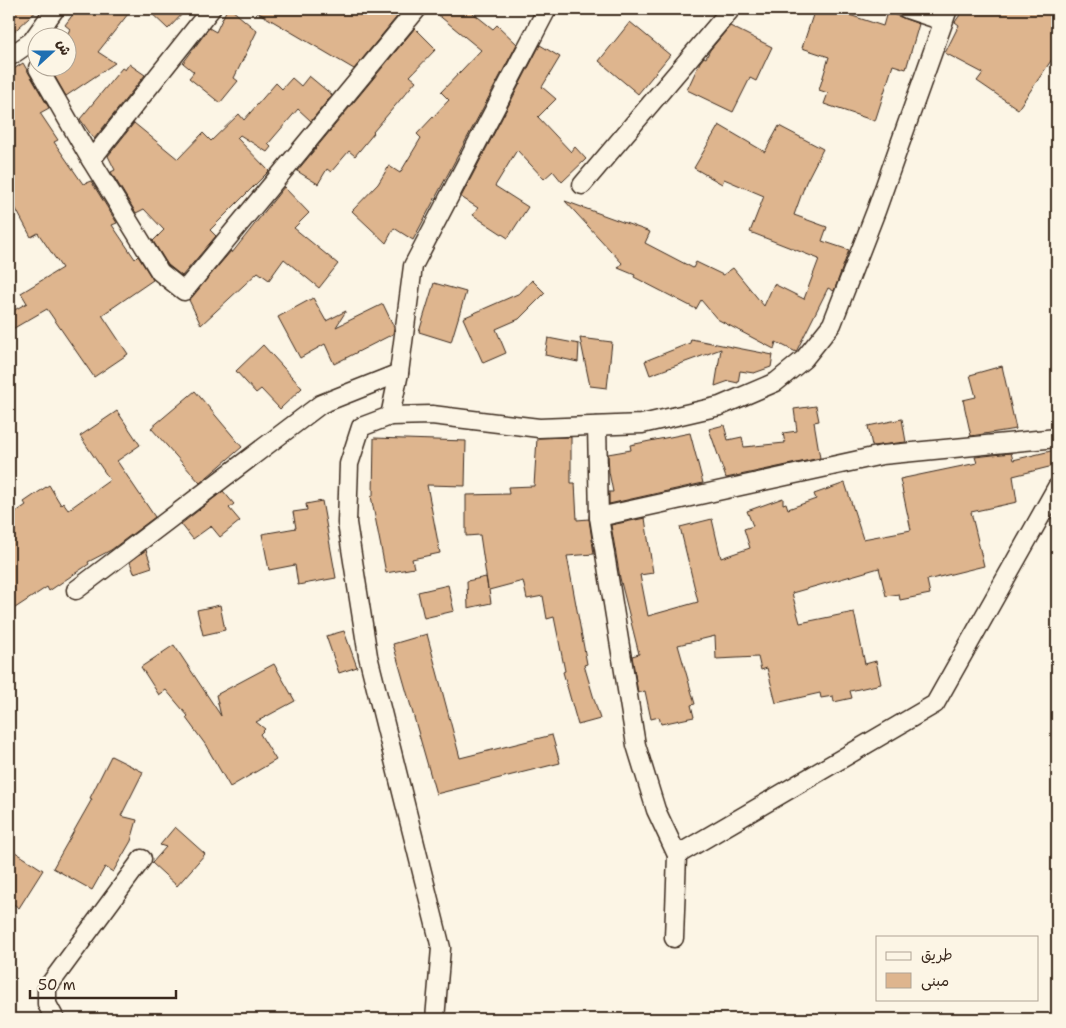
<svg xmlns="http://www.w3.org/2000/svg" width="1066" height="1028" font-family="'Shantell Sans','Playpen Sans Arabic',sans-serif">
<rect width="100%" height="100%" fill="#fcf5e5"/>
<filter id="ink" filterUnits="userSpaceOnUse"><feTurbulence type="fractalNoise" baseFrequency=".02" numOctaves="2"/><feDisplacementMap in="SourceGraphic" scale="10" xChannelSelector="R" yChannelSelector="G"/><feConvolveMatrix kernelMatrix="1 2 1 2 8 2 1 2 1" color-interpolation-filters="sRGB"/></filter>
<g filter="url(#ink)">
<g fill="#deb58e" stroke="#3b2a1e">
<polygon points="9,9 39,9 9,36"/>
<polygon points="77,9 132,9 98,52 115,63 66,96 50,68 68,68 68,33 70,29 65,25"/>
<polygon points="147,9 187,9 168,29"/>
<polygon points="227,9 231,9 257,31 234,78 238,81 220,103 189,78 194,72 183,63 209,28 216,32"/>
<polygon points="252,9 395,9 400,13 354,69"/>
<polygon points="431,9 468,9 493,29 497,25 517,44 413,240 394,228 386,243 352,211 378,184 389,166 400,173 421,138 417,134 449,100 441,92 481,50"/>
<polygon points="815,9 831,9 883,26 887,12 919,24 906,69 893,65 875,121 824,104 828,93 819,90 829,57 802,48"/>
<polygon points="964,9 1057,9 1057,52 1018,109 977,81 983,73 945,53 959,25 955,22"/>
<polygon points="630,22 670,55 638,94 599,61"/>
<polygon points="730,26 772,47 756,81 750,78 733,112 687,90 700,62 704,57 706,58 710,50"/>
<polygon points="415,28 436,49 410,76 416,81 373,132 374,133 355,156 349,151 331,172 327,169 318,184 297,171"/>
<polygon points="540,45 560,57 542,87 556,99 538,117 571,152 575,147 586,159 562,182 553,171 544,179 517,150 495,186 528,207 508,238 473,215 478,208 461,197"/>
<polygon points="23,63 49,108 40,113 58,140 54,142 83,184 91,181 117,223 112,225 135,259 138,256 153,280 102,315 128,354 94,377 47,309 9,331 9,313 27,303 21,293 62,268 38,233 31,237 9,196 9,72"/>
<polygon points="129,64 145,75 94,139 80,119 122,68 125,70"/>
<polygon points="309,76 332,95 311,121 298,109 268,144 271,147 267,152 240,135 237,138 269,171 210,230 216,236 182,276 168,265 153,241 164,230 144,209 136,213 111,172 115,170 108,156 134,123 178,159 203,133 211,141 239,114 244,120 276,83 282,89 292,78 301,86"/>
<polygon points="719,125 765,152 779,126 823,149 806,182 794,215 827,227 822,241 849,250 834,291 828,288 796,352 776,342 774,349 717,319 701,300 696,309 634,277 635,275 618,268 622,263 565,201 650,232 645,243 693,268 696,262 723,275 733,268 764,306 774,284 804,299 819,259 750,232 764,196 724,179 722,184 694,168"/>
<polygon points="284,187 309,213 294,228 338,264 319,288 284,259 269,280 258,272 201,325 189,300 231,251 232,253"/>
<polygon points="532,280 545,293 519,319 496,329 506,353 483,363 463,318 520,293"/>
<polygon points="434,283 466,292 451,342 419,332"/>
<polygon points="313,298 326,321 346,311 336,327 383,304 394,327 393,334 334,364 325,344 300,358 278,317"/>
<polygon points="548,338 579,344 578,362 545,355"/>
<polygon points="580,338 612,342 607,388 590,386"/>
<polygon points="691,339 773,355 771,367 754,373 740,371 738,383 729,381 715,386 721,349 650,375 645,361 690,343"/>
<polygon points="263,345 302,388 280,409 261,389 256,393 236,371"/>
<polygon points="1002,366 1016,429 971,436 963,400 976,397 970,375"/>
<polygon points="195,391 242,447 200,483 151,428"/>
<polygon points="816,406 819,421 814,422 820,458 726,478 709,429 724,425 728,440 742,437 744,447 785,443 783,433 797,431 794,409"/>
<polygon points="117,411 140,445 117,461 155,517 111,550 88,562 89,564 49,591 47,587 9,612 9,517 26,505 24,502 49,485 61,505 63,503 68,510 110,480 80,436"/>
<polygon points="902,419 906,442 872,446 868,426"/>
<polygon points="690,433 703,483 609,504 609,492 613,492 609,472 608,454 631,450 630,445"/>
<polygon points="571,437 571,483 575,483 577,520 589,519 594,554 567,556 587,664 584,665 600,719 578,725 563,672 565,671 554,617 547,619 543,596 527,599 523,581 489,590 491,603 468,608 467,581 486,577 488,589 480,535 466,536 466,495 509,494 508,487 534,486 537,438"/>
<polygon points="374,438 466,441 465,486 427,485 440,553 412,559 414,568 386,573 371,496 373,496"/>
<polygon points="1055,450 1057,465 1013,476 1017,502 971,512 984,566 927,580 930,594 900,600 899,594 886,596 879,568 792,593 800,623 854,612 865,664 876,661 881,684 850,691 852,698 834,702 833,696 821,698 820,693 776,703 767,668 761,670 758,657 716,659 715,636 678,645 695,704 691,705 694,717 661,724 659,717 651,719 645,691 638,693 632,656 639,654 620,578 611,525 645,518 653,573 640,575 648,616 698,602 680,527 712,519 721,558 750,548 744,529 753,526 747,511 783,498 783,504 786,503 788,509 816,499 814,494 845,483 863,539 911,530 900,479 977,463 975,457 1011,453 1013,460"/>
<polygon points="223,491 234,504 229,508 240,521 220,537 211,526 193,539 181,524"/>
<polygon points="322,501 336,578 298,585 295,565 269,570 262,534 296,528 293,512 307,510 306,504"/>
<polygon points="146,550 152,567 134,573 130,562"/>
<polygon points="448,585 454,611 424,618 418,592"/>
<polygon points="220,605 225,630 203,635 197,610"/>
<polygon points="344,631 357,667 339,673 326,636"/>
<polygon points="427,634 460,758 552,735 560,763 436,794 393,644"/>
<polygon points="174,645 221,716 216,695 274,664 295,701 256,722 265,729 260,734 276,760 230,787 205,744 186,718 188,716 166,690 159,695 141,667"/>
<polygon points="111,756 143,772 121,816 137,820 131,841 113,872 105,867 92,890 53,868 92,799 90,798"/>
<polygon points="175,827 205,854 177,886 152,863 166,847 160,845"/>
<polygon points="9,848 43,870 19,908 9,901"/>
</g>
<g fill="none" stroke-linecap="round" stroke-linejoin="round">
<defs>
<g id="street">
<polyline points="907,9 943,21"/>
<polyline points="9,57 32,41 55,9"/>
<polyline points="38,68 91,160 211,9"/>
<polyline points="91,160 160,272 184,291 417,9"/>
<polyline points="582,185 731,9"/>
<polyline points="390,416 399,373 413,266 547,9"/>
<polyline points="597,426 599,517 636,745 656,810 677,855 674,938"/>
<polyline points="599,517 882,455 1057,438"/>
<polyline points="76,590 321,404 399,373"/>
<polyline points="677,855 935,704 1057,487"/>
<polyline points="55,1019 47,1004 47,988 142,859"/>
<polyline points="435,1019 441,948 368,656 347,523 349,464 361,427 390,416 432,415 539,428 642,424 720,406 776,382 804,359 832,324 876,211 948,9"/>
</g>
</defs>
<use href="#street" stroke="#3b2a1e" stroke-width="21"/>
<use href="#street" stroke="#fcf5e5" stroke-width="18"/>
</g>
</g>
<rect width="1066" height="1028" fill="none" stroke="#fcf5e5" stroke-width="30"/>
<rect x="15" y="15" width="1036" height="998" fill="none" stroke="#3b2a1e" stroke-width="2" filter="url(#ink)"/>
<rect x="876" y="936" width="162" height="65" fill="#fcf5e5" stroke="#afa495"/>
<rect x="886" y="952" width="25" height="8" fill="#fcf5e5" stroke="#afa495"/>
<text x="921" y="960" font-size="15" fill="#3b2a1e">طريق</text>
<rect x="886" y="973" width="25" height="15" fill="#deb58e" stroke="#afa495"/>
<text x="921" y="986" font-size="15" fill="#3b2a1e">مبنى</text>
<g transform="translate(52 52) rotate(69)"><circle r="24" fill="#fcf5e5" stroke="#afa495"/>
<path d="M0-4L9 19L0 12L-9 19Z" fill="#1f6fb2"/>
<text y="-8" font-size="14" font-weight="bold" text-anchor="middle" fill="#3b2a1e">ش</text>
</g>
<path d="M30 990v8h146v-8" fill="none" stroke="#3b2a1e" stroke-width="2.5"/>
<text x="38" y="990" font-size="15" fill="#3b2a1e" stroke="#fcf5e5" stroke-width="4" paint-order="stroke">50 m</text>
</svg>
